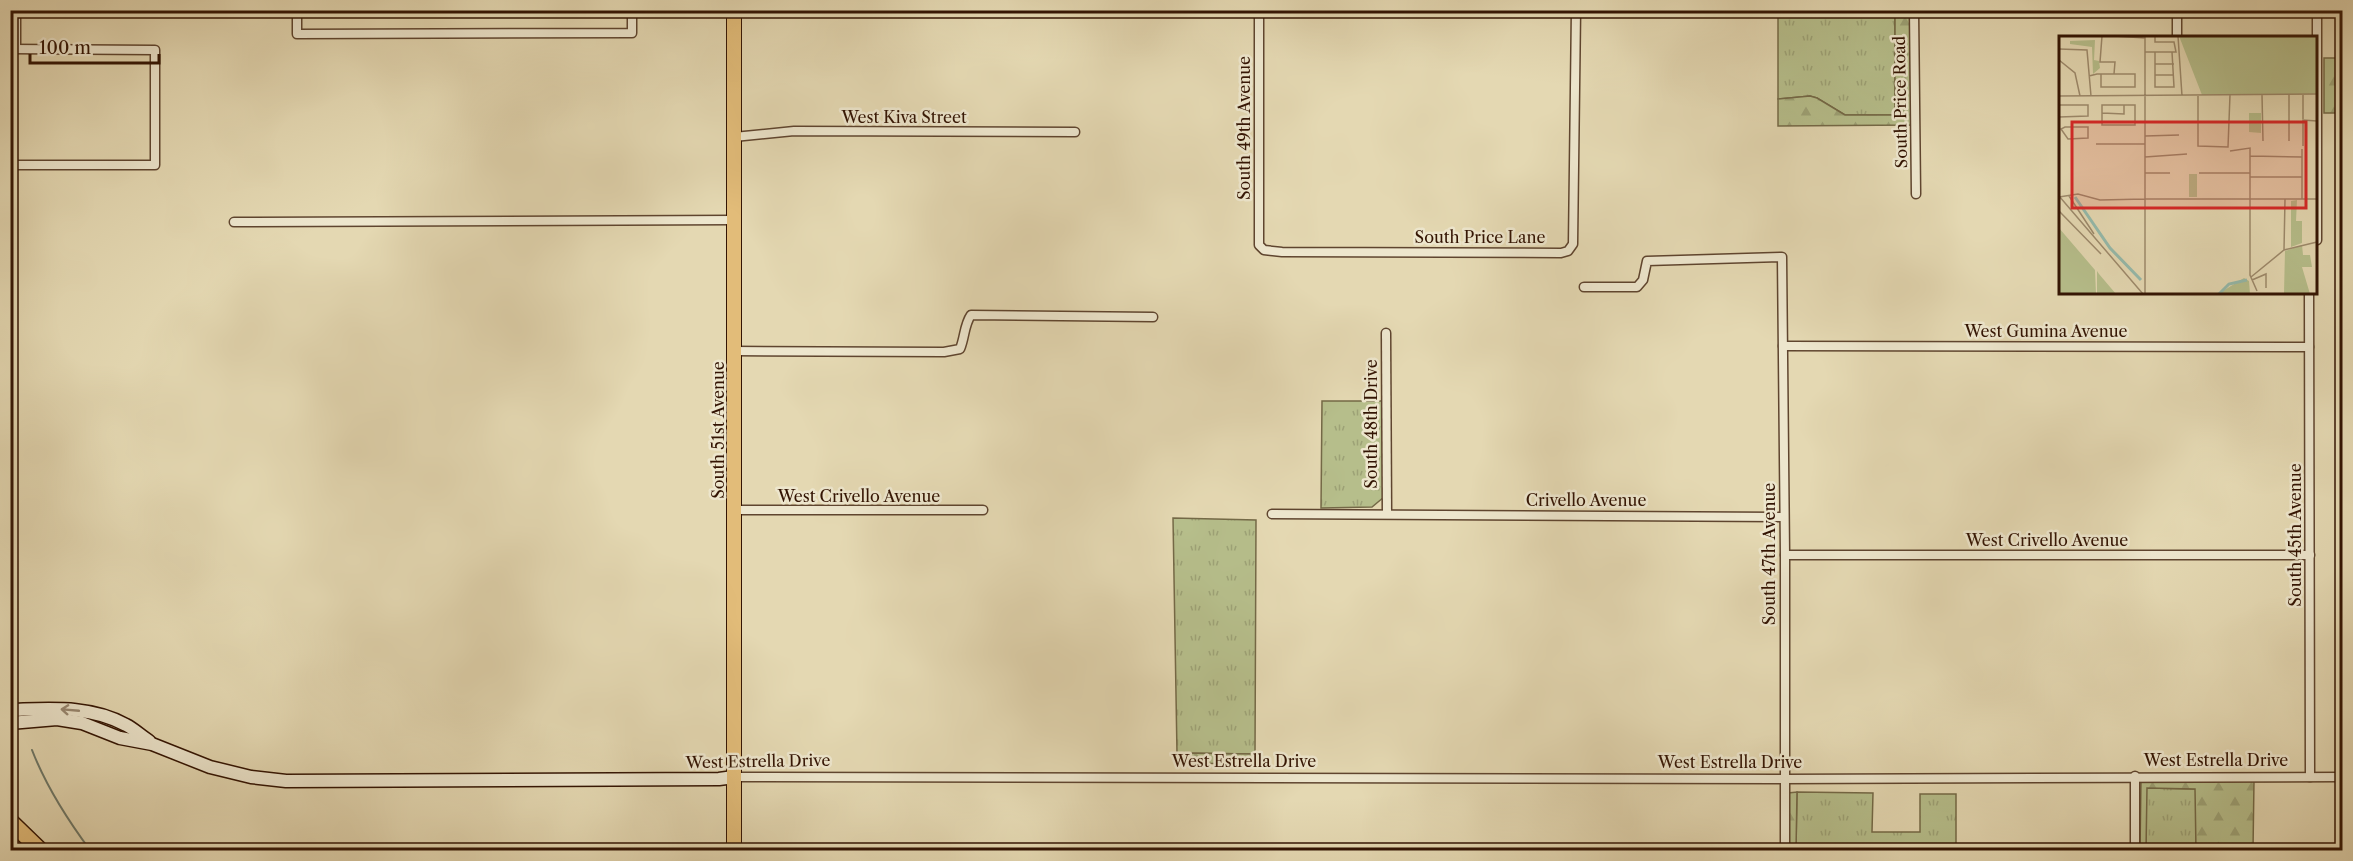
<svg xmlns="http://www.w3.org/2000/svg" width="2353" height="861" font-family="'Libre Caslon Text',serif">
<defs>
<pattern id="grass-tufts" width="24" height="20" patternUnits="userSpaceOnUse" patternTransform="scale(1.5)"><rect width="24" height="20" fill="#b6be8b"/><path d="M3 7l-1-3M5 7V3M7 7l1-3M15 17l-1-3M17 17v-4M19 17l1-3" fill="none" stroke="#9da276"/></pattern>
<pattern id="forest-firs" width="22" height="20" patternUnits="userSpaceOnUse" patternTransform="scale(1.5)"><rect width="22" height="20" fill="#b6be8b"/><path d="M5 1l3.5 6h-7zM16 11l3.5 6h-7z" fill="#9da276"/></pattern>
</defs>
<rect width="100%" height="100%" fill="#e4d8b2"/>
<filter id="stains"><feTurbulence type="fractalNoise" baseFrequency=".00333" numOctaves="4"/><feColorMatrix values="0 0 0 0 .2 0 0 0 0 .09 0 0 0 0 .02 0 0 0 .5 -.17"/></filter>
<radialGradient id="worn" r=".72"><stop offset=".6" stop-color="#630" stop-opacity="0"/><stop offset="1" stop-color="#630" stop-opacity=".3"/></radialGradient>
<g fill="url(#grass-tufts)" stroke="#746947" stroke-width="1.5">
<polygon points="1778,11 1895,11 1895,115 1845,115 1817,98 1810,96 1778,99"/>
<polygon points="1322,401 1383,401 1384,497 1372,507 1321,508"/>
<polygon points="1173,518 1256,520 1255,754 1177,753"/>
<polygon points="2146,788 2196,789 2196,850 2146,850"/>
<polygon points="1797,792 1873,793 1872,832 1920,832 1920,794 1956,794 1956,850 1796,850"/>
</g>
<g fill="url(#forest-firs)" stroke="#746947" stroke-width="1.5">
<polygon points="1895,11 1910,11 1911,125 1778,126 1778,99 1810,96 1817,98 1845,115 1895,115"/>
<rect x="2324" y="58" width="18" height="55"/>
<polygon points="1177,753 1255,754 1255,764 1177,763"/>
<polygon points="2141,781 2254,781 2253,850 2196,850 2195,789 2147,788 2146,850 2140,850"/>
<polygon points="1797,792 1796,850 1788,850 1788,793"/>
</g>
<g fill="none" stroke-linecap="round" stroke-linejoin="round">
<path stroke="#6e7868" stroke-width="2" d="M32,750C46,786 67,819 90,850"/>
<defs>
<g id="minor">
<polyline points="16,10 16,49"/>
<polyline points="297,10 297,34 632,33 632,10"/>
<polyline points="1259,10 1259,245 1264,250 1282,252 1561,253 1568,251 1573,244 1576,10"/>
<polyline points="1914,10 1916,194"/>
<polyline points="2177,10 2177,38"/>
<polyline points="2317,10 2317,240"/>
<polyline points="10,49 155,50 155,165 10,165"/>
<polyline points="734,137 794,131 1075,132"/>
<polyline points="234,222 734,220"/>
<polyline points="1584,287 1637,287 1643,280 1647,261 1782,257 1785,555 1785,850"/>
<polyline points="2309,292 2310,777"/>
<polyline points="1386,333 1387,514"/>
<polyline points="1783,346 2309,347"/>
<path d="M734,351L944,352L960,349C965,337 964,325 971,315L1153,317"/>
<polyline points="734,510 983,510"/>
<polyline points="1272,514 1784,517"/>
<polyline points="1785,555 2310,555"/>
<polyline points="734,777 1784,779 2342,777"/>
<polyline points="2135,850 2135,776"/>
</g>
<g id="secondary">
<path d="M10,710C50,709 90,705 126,725C134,729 141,736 149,741"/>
<polyline points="10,723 57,719 82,723 120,738 152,744 210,767 251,777 286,781 719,779 734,777"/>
</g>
<polyline id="primary" points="734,10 734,850"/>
<polyline id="motorway" points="10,821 40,850"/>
</defs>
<use href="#minor" stroke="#5f452f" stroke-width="11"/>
<use href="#secondary" stroke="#331403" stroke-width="15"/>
<use href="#primary" stroke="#331403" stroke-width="16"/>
<use href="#motorway" stroke="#331403" stroke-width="18"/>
<use href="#minor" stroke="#ede6cd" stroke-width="8"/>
<use href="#secondary" stroke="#ede6cd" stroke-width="12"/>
<use href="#primary" stroke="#e2bc79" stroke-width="14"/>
<use href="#motorway" stroke="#e2bc79" stroke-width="15"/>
</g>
<defs><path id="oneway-shaft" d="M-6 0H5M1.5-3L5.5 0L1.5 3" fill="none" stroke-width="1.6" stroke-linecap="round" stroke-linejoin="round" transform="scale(1.5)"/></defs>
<use stroke="#998872" href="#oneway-shaft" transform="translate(70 710) rotate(-175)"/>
<g text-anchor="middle" stroke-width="5" stroke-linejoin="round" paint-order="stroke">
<g font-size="16" fill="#331403" stroke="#ede6cd">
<text transform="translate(1900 102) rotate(-91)" y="6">South Price Road</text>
<text x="904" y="123">West Kiva Street</text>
<text transform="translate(1244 128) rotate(-90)" y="6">South 49th Avenue</text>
<text x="1480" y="243">South Price Lane</text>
<text x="2046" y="337">West Gumina Avenue</text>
<text transform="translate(1371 424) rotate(-90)" y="6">South 48th Drive</text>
<text transform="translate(718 430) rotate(-90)" y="6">South 51st Avenue</text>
<text x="859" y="502">West Crivello Avenue</text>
<text x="1586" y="506">Crivello Avenue</text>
<text transform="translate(2295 535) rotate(-90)" y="6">South 45th Avenue</text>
<text x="2047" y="546">West Crivello Avenue</text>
<text transform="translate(1769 554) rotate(-90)" y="6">South 47th Avenue</text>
<text x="2216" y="766">West Estrella Drive</text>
<text transform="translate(758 761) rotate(-1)" y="6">West Estrella Drive</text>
<text x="1244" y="767">West Estrella Drive</text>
<text x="1730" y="768">West Estrella Drive</text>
</g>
</g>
<g transform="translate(2059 36)">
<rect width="258" height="258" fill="#e4d8b2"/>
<path d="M120,0H258V58L143,59ZM190,77H202V97L190,96ZM130,138H138V161H130ZM0,192L36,234L37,258H0ZM243,209L244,219H251L253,231H243L251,258H208L225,257L226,215ZM38,235L40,238L57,258H38ZM185,242L190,245L191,258H159Z" fill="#b6be8b"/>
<path d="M238,164L237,185H243V207L232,211V165Z" fill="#b6be8b"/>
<path d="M36,4L35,24L40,25L41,32L34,38L33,11L11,8V5Z" fill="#b6be8b"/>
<path fill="none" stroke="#95baab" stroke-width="3" d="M16,161L51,212L82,244M160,258L170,248L188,244"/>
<path fill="none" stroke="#9d8a6c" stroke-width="1.5" d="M43,0L41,26H56L55,38M55,0L86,2M86,0V258M119,0L123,60M0,13L28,14L32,60M86,16H117L115,6H96V0M96,16V51H115L113,16M0,24L16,37L21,60M96,28H115M96,39H115M30,40L38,38H76V51H42V38M203,59L204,105M230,59V105M0,60L258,58M139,60V110L169,111L171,59M0,69H29V80L0,81M43,69H76V89H43ZM43,77L65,78V69M244,83V59M6,91H29V102L9,103L2,93ZM86,100L120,99M37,108H86M244,110V84L258,85M243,113V163M171,115L191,112V239L198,255M191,120L243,121M86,121L128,118M86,137H111M140,137H191M191,141H243M0,160L84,258M10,160L35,198M0,161L19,158L41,164L86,163M86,163H258M0,175L42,218M225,214L226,163M192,241L225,214L258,206M193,244L207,238V252"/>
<path fill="#d62828" fill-opacity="0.15" stroke="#d62828" stroke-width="3" d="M13,86H247V172H13Z"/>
<rect width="258" height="258" fill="none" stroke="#331403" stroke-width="3"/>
</g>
<rect width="2353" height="861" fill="none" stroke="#e4d8b2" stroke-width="36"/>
<rect x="12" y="12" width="2329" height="837" fill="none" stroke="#331403" stroke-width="3"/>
<rect x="18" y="18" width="2317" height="825" fill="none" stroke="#331403" stroke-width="1.5"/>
<path d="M30 54v9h129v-9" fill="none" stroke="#331403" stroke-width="3"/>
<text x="39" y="54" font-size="18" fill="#331403" stroke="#ede6cd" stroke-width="4.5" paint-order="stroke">100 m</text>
<rect width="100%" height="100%" filter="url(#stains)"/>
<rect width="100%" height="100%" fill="url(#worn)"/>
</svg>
